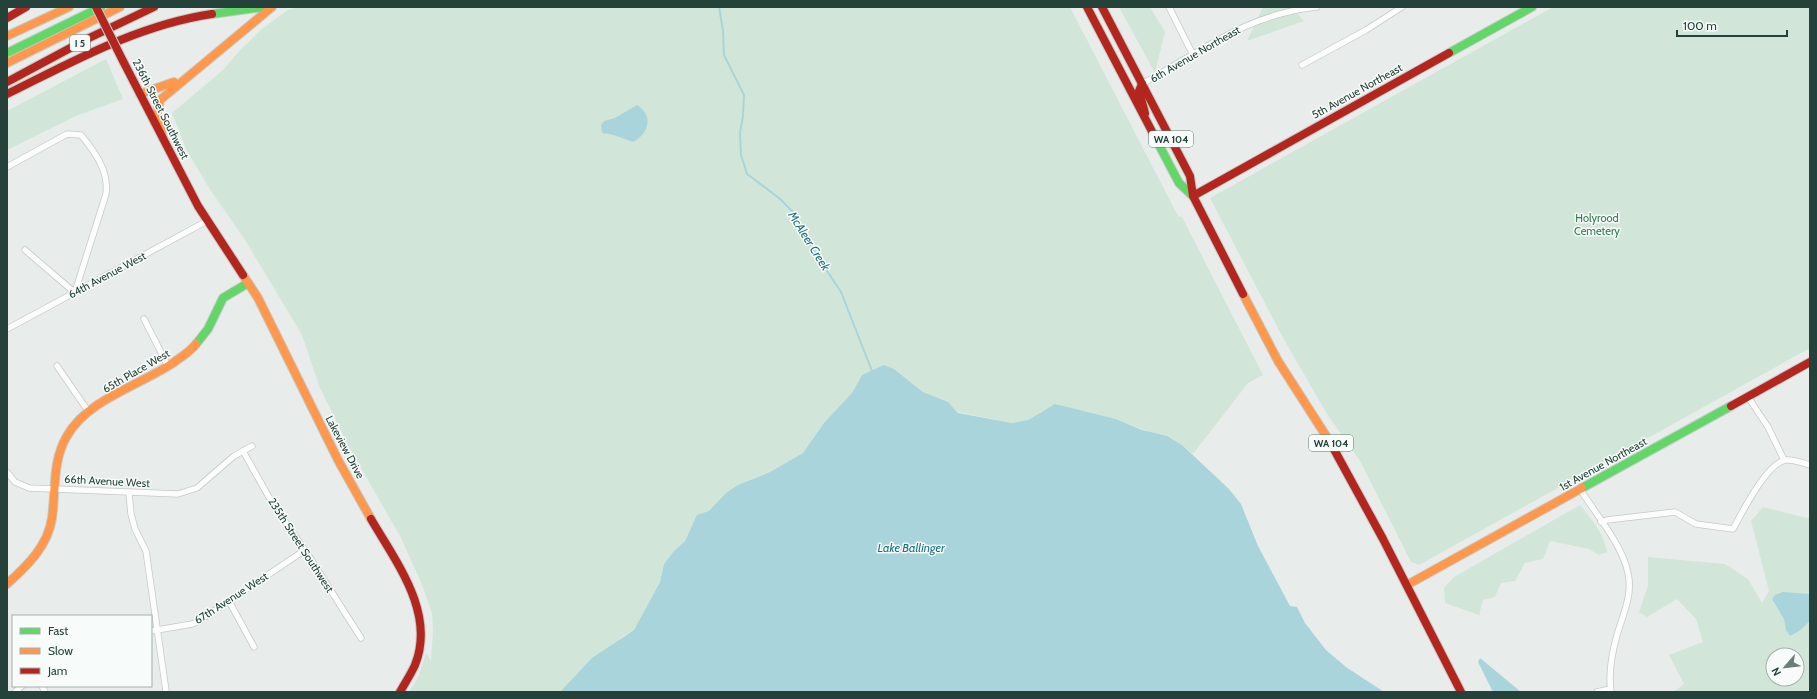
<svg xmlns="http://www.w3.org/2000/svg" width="1817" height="699" font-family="Cabin,sans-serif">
<rect width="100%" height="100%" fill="#e8edeb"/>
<g fill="#d1e6d8" fill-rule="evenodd">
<polygon points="299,7 1070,7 1178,216 1182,217 1263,375 1248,383 1193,454 1182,445 1152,433 1116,419 1083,411 1042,411 1028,420 1012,423 958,412 947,402 923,392 894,369 862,375 852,393 803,453 770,472 752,479 689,532 685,541 674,551 664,564 660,582 634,630 622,637 563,692 409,692 419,675 426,653 431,661 433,631 432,613 423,587 401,538 348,445 320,388 302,335 245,240 209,188 187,151 172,113 223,70 240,50 262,29 288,10"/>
<polygon points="1119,7 1150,7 1165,32 1155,73"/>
<polygon points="1263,7 1291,7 1304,21 1247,41"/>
<polygon points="1553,7 1810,7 1810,348 1419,565 1411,562 1360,461 1327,414 1282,336 1210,198"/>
<polygon points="106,59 123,99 76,116 7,150 7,111"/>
<path d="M1580,505C1590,517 1605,535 1607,552L1599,555L1589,549L1550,541L1543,559L1525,563L1515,581L1501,583L1495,597L1483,600L1479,615L1445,603L1444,588L1454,577Z"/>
<path d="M1763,507L1807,518L1810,517V692H1673L1684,684L1669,655L1703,642L1696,619L1677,599L1647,617L1639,612L1648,585V557L1725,564L1748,579L1762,603L1769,591L1751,521ZM1773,655H1797V679H1773Z"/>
</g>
<g fill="#a9d4db">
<path d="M637,105C654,115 649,134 633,142C622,138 614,134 602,133L601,125L604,121L615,118Z"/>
<polygon points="884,365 894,369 923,392 948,402 958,413 1012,423 1028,420 1055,404 1116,419 1142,430 1167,436 1182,445 1229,489 1241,504 1258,546 1290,606 1297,607 1305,623 1326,650 1346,667 1384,692 560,692 592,658 634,630 660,582 664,564 674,551 685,541 697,515 709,511 726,493 738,485 770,472 803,453 824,423 852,393 862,375"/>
<polygon points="1783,592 1810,594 1810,621 1799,631 1790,636 1786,630 1784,619 1772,599 1775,595"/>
<polygon points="1480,658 1521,692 1493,692 1478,662"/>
</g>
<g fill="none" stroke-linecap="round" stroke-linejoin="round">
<polyline stroke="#a9d4db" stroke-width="2" points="719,7 723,31 724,55 744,95 743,116 740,133 741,155 747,174 779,198 794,213 814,251 841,292 872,371"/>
<defs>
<g id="street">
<polyline points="1169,7 1193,55"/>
<polyline points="1302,65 1366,30 1402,7"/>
<path d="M1142,84C1202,51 1247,14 1317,7"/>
<path d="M7,167L67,134L81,135C95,152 109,171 106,194L75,292"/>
<polyline points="25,250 74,292"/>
<polyline points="144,319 168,366"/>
<polyline points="7,329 207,221"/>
<polyline points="57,366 88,411"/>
<polyline points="1748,397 1768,427 1784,460"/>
<polyline points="243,451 274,506 305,550 361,638"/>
<polyline points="7,472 15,482 29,488 178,494 197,488 234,456 252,446"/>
<path d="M1580,489C1595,513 1623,546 1628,573C1633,595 1623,614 1617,635C1612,653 1608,673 1611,692"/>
<polyline points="129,493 131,514 135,529 146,551 166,691"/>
<path d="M1601,522L1607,520L1675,512L1696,524L1733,529C1742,513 1767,462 1786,460C1794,459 1802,463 1810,465"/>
<polyline points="229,601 254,647"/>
<polyline points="151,631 192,624 199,621 305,550"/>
<polyline points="42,686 45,692"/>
<polyline points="15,692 22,686"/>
<polyline points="1597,692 1610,689"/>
</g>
<g id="fast">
<polyline points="212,14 264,7"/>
<polyline points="7,53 101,7"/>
<polyline points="1449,53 1532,7"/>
<polyline points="1158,143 1179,183 1193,196"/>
<polyline points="196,344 208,329 223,298 248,283"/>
<polyline points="1582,488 1731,406"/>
</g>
<g id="slow">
<polyline points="7,36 69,7"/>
<polyline points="7,63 120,7"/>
<polyline points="140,94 174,82"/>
<polyline points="163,138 157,114 160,100 272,7"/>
<polyline points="243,275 258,298 338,460 371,519"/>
<polyline points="1243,294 1278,361 1330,442"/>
<path d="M7,584C27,566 48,546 52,518C56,490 52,461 67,436C87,400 140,385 173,363C181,357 190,352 196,344"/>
<polyline points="1407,585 1582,488"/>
</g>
<g id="jam">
<polyline points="1087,7 1158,143"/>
<polyline points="1102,7 1190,176 1193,196 1243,294"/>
<polyline points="7,18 26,7"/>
<polyline points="123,61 198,206 243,275"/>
<polyline points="7,82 87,39 154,7"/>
<polyline points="1142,84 1139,91 1145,113"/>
<path d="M7,94C74,61 138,25 212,14"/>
<polyline points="1193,196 1449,53"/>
<polyline points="1731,406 1810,362"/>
<polyline points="1330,442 1383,539 1461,692"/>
<path d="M371,519C396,562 436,613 415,665C411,674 405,683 400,692"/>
</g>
</defs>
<use href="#street" stroke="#c5cac8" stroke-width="7"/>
<use href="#fast" stroke="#c3cbc8" stroke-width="10"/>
<use href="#slow" stroke="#c3cbc8" stroke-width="10"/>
<use href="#jam" stroke="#c3cbc8" stroke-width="10"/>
<use href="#street" stroke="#fcfcfc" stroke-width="5.5"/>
<use href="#fast" stroke="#63d668" stroke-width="8"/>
<use href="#slow" stroke="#ff974d" stroke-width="8"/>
<use href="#jam" stroke="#b3261e" stroke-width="8"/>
<defs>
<polyline id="jam-bridge" points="96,7 123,61"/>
</defs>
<use href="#jam-bridge" stroke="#c3cbc8" stroke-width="10" stroke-linecap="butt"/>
<use href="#jam-bridge" stroke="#b3261e" stroke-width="8"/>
</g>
<g text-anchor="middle" stroke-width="3" stroke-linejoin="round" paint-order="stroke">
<g fill="#f7fbf9" stroke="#637a73" stroke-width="1">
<rect x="70" y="35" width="20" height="16" rx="3"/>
<rect x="1149" y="131" width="44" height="16" rx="3"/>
<rect x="1309" y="435" width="44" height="16" rx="3"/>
</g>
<g font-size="10" font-weight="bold" fill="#24423a">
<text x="80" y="47">I 5</text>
<text x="1171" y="143">WA 104</text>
<text x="1331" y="447">WA 104</text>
</g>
<g font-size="11" fill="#24423a" stroke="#f7fbf9">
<text transform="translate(1195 54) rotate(-30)" y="4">6th Avenue Northeast</text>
<text transform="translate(1357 91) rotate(-29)" y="4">5th Avenue Northeast</text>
<text transform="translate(161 109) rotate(63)" y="4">236th Street Southwest</text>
<text transform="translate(107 275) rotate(-28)" y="4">64th Avenue West</text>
<text transform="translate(136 371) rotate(-30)" y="4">65th Place West</text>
<text transform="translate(345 447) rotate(62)" y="4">Lakeview Drive</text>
<text transform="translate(1603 464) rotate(-29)" y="4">1st Avenue Northeast</text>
<text transform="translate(107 481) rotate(3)" y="4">66th Avenue West</text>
<text transform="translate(301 545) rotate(57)" y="4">235th Street Southwest</text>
<text transform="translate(231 598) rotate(-33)" y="4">67th Avenue West</text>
</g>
<g font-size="11" fill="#2d7a4b" stroke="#f7fbf9">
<text x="1597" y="222">Holyrood<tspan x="1597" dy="13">Cemetery</tspan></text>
</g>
<g font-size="12" font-style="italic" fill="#1c6f80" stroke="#f7fbf9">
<text transform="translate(809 241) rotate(58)" y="4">McAleer Creek</text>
<text x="911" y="552">Lake Ballinger</text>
</g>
</g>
<rect width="1817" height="699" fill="none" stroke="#24423a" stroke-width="16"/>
<rect x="12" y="615" width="140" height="72" fill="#f7fbf9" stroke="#a3b1ad"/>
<rect x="20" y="628" width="20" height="6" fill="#63d668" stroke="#a3b1ad"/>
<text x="48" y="635" font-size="12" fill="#24423a">Fast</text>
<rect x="20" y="648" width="20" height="6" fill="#ff974d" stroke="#a3b1ad"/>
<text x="48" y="655" font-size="12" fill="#24423a">Slow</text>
<rect x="20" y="668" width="20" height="6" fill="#b3261e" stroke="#a3b1ad"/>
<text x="48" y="675" font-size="12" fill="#24423a">Jam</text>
<g transform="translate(1785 667) rotate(242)"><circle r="19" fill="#f7fbf9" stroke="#a3b1ad"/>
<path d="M0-3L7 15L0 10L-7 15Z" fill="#697e78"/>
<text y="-6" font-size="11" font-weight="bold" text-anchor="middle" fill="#24423a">N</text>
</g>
<path d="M1677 30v6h110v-6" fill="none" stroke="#24423a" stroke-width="2"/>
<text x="1683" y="30" font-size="12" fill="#24423a" stroke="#f7fbf9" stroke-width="3" paint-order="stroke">100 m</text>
</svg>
